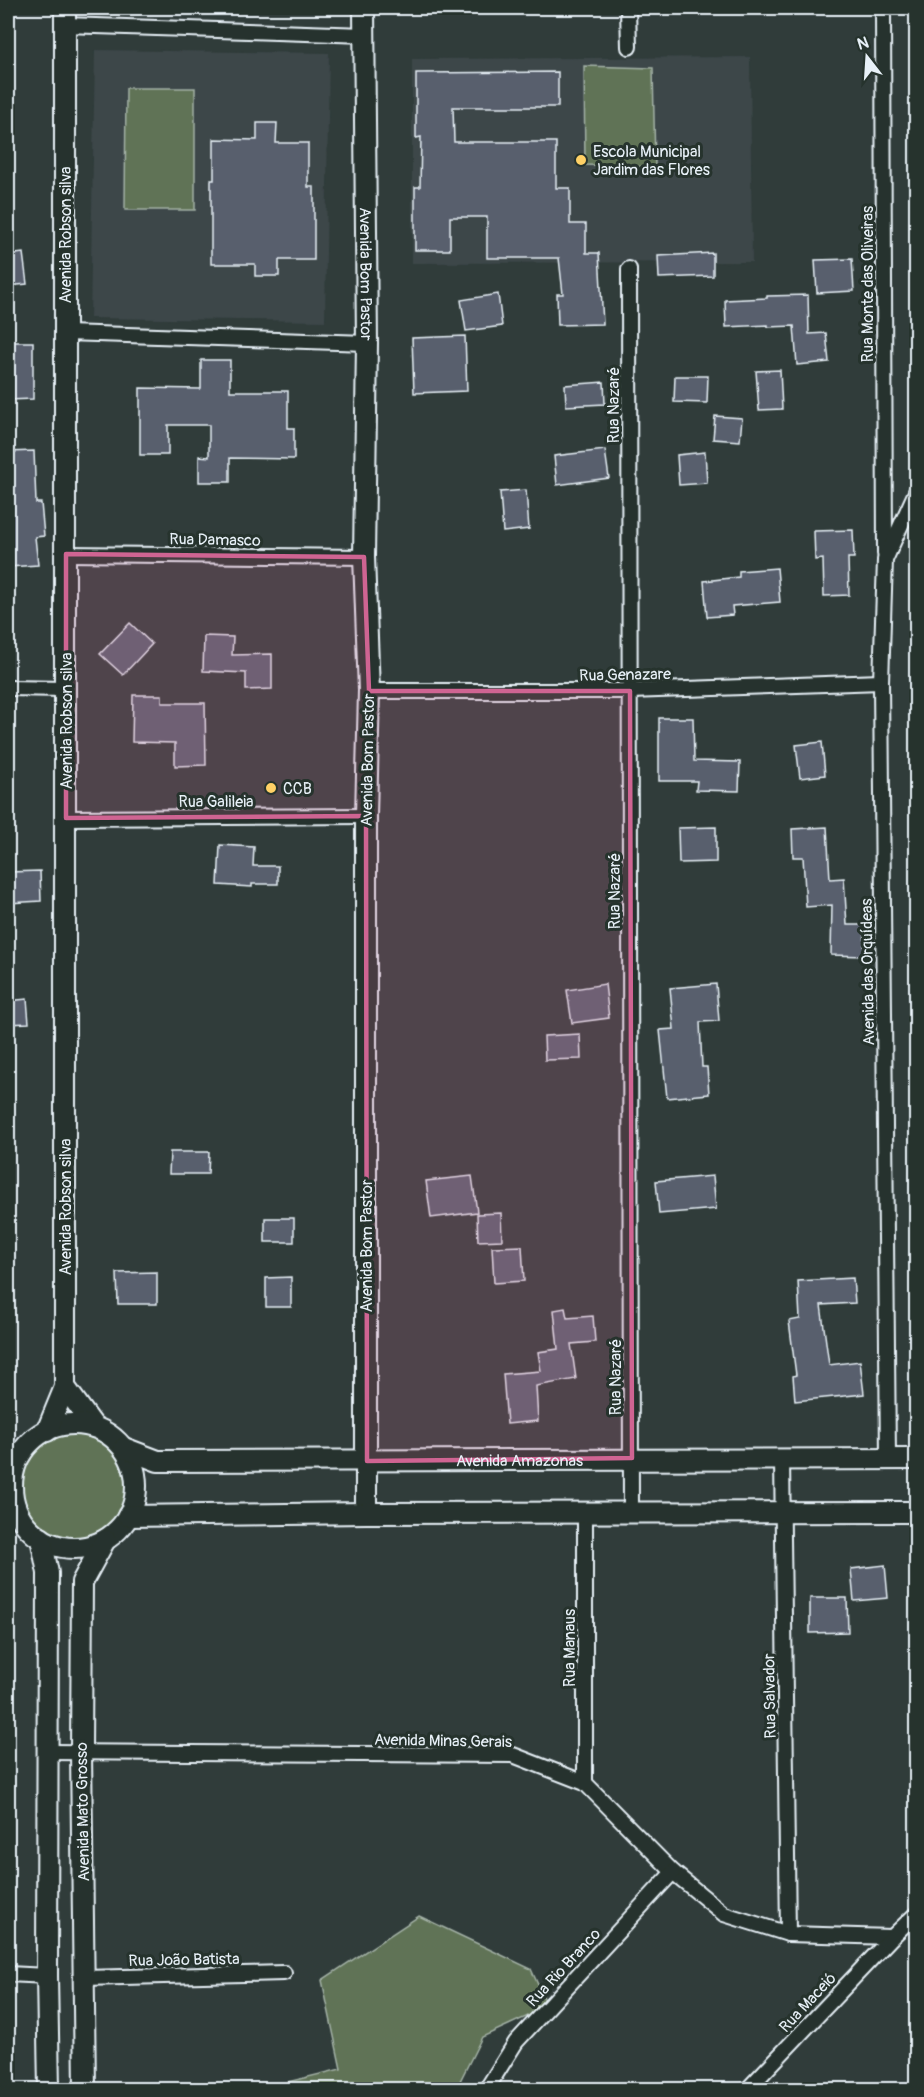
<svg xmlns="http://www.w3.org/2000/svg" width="924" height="2097" font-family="Pangolin,sans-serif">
<rect width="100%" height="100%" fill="#303c3a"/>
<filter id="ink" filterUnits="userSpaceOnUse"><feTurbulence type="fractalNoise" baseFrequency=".0167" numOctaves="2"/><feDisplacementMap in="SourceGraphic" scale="12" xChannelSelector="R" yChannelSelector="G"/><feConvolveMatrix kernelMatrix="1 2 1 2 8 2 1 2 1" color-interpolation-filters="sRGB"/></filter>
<g filter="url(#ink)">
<g fill="#3c4649">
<polygon points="95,50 329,53 325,321 90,318"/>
<polygon points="750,57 752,262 412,263 412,59"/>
</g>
<g fill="#607356" stroke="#a4b2a7" stroke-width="1.5">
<polygon points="584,66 653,68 655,167 585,165"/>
<polygon points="126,88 195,88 195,210 125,210"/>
<circle cx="72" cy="1485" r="54"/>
<polygon points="419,1916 531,1969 548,2007 482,2037 456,2089 274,2090 275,2085 341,2069 322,1980"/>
</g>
<g fill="#585f6d" stroke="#e8f1f8" stroke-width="1.5">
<polygon points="558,72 558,107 453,107 454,142 556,142 556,188 570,188 570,224 586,224 586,253 599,253 603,324 558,325 557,294 563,294 559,258 487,258 487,217 450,217 450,250 415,250 415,187 420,187 421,137 416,138 416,73"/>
<polygon points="257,123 277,123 276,143 308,143 308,187 314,187 314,260 279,260 279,276 255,276 255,264 211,264 211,180 214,180 214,139 257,140"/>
<polygon points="23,253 27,284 8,286 8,255"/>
<polygon points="713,253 713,276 659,278 658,256"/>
<polygon points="852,259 854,291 817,293 815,260"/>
<polygon points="498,294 502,326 466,331 461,300"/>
<polygon points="808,295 809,334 826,333 829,362 797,365 794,326 768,327 768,325 726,327 725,300 767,298 767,296"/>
<polygon points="465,336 467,391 414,393 412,338"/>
<polygon points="8,342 33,342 33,399 8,400"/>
<polygon points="201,360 230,360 230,391 288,391 288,428 294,428 294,459 230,458 230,482 199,482 199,456 209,457 209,425 168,425 168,455 140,455 140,388 201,389"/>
<polygon points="780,370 782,409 759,410 756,371"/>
<polygon points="675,376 708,376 707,403 674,402"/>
<polygon points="604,382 605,404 566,406 565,385"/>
<polygon points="715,416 742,418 740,441 713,439"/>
<polygon points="605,450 609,478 557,485 554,456"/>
<polygon points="34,451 36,503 41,503 44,536 35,537 38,565 8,567 8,452"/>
<polygon points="705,452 707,483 679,485 677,455"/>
<polygon points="526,490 529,529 503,532 500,492"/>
<polygon points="853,530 854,558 848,558 849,595 824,596 823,559 815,560 814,531"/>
<polygon points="777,568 780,602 732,606 733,615 707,617 704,581 739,577 739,571"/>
<polygon points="130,623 152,644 123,675 100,654"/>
<polygon points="204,636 233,637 232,655 272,654 272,689 246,690 246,673 203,671"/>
<polygon points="133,695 162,695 162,703 205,703 206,765 175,766 175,743 132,742"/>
<polygon points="659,718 693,718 694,761 740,762 739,791 696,790 697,781 659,781"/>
<polygon points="822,742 825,775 800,778 796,745"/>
<polygon points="716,827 716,862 679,863 678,828"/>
<polygon points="827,827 830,879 844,878 847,925 865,925 864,956 831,955 832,905 806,907 803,857 793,857 792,829"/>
<polygon points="220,845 254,847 253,866 278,866 278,884 252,884 252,887 218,885"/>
<polygon points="40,871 41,901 8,903 8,872"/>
<polygon points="605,984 609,1018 572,1023 567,990"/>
<polygon points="716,984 719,1021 700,1022 702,1067 707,1067 709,1094 667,1098 660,1030 674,1029 670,988"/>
<polygon points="27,999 29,1023 8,1024 8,1001"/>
<polygon points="580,1034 581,1059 545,1060 544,1036"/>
<polygon points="170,1152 209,1152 208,1174 169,1174"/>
<polygon points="472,1176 477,1212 431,1218 426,1181"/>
<polygon points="713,1176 716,1209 659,1214 656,1181"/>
<polygon points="501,1213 502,1240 478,1241 477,1214"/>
<rect x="265" y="1218" width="29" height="24"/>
<polygon points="522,1246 524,1281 494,1283 492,1247"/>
<polygon points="157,1272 157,1304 118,1304 117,1273"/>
<polygon points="291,1277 291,1307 266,1307 266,1278"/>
<polygon points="853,1278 855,1303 821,1305 829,1365 860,1361 864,1394 795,1401 793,1376 796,1375 789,1321 800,1319 798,1281"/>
<polygon points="565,1308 567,1318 593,1316 595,1342 571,1344 576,1379 536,1386 538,1421 507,1424 503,1374 541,1371 538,1352 558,1349 554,1310"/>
<polygon points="885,1565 888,1598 854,1601 851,1569"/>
<polygon points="810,1598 847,1598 848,1632 810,1633"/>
</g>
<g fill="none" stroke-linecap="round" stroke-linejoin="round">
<defs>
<g id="street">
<polyline points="628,8 629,47"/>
<polyline points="883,8 885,554"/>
<polyline points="65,25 365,35"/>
<polyline points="629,269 631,1513"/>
<polyline points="66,333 367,343"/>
<polyline points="66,554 364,557"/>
<polyline points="8,688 65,689"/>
<polyline points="369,691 630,691 881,682"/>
<polyline points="66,818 366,816"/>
<polyline points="888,1458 881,682 885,560 916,492"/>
<polyline points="782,1459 788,1934"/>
<polyline points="47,1752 513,1755 585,1783 673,1872 724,1914 788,1934 892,1937"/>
<polyline points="585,1783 585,1513"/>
<polyline points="8,1974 47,1976"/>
<polyline points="84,1978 284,1973"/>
<polyline points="486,2090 516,2042 673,1872"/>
<polyline points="747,2090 892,1937 916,1914"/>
</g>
<g id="secondary">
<path id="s1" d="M364,8L367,343L364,557L369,691L366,816V1513"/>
<polyline points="65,1387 94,1427"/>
<circle cx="74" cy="1486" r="62"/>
<polyline points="47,1431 65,1387 65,8"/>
<path id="s2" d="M124,1448L158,1461L916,1459"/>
<polyline points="128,1516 366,1513 916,1512"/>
<polyline points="41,1538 48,1573 47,1976 49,2090"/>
<polyline points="85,2090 81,1752 82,1582 105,1540"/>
</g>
</defs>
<use href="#street" stroke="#e8f1f8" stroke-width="18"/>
<use href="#secondary" stroke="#e8f1f8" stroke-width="24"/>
<use href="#street" stroke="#26332d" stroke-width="14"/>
<use href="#secondary" stroke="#26332d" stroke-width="20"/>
</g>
</g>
<path fill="#cf6492" fill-opacity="0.2" stroke="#cf6492" stroke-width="4.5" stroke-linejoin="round" d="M66,554L364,557L369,691H630L632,1458L367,1461L366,816L66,818Z"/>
<g fill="#ffd166" stroke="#26332d" stroke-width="2">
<circle cx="581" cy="160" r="6"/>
<circle cx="271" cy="788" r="6"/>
</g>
<g text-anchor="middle" stroke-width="6" stroke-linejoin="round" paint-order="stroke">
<g font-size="16" fill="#e8f1f8" stroke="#26332d" text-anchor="start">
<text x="593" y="157">Escola Municipal<tspan x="593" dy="18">Jardim das Flores</tspan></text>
<text x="283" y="794">CCB</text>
</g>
<g font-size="16" fill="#e8f1f8" stroke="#26332d">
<text transform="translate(65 235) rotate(-90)" y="6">Avenida Robson silva</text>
<text dy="6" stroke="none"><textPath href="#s1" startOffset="266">Avenida Bom Pastor</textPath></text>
<text transform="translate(867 284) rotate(-90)" y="6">Rua Monte das Oliveiras</text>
<text transform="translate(613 405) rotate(-90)" y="6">Rua Nazaré</text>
<text transform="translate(215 539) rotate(1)" y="6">Rua Damasco</text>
<text transform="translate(625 674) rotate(-1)" y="6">Rua Genazare</text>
<text transform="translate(66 721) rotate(-90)" y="6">Avenida Robson silva</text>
<text transform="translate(367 760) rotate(-89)" y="6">Avenida Bom Pastor</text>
<text x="216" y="807">Rua Galileia</text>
<text transform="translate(614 891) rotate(-90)" y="6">Rua Nazaré</text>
<text transform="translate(867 972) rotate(-91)" y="6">Avenida das Orquídeas</text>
<text transform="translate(65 1207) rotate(-90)" y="6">Avenida Robson silva</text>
<text transform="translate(366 1246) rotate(-90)" y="6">Avenida Bom Pastor</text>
<text transform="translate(615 1377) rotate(-90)" y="6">Rua Nazaré</text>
<text dy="6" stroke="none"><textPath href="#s2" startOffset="398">Avenida Amazonas</textPath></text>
<text transform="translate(569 1648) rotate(-90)" y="6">Rua Manaus</text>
<text transform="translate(769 1696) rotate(-91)" y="6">Rua Salvador</text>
<text transform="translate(443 1740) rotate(1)" y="6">Avenida Minas Gerais</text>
<text transform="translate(82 1812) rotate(-91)" y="6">Avenida Mato Grosso</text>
<text transform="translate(184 1959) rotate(-1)" y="6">Rua João Batista</text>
<text transform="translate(563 1967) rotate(-47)" y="6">Rua Rio Branco</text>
<text transform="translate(807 2002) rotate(-47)" y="6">Rua Maceió</text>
</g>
</g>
<rect width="924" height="2097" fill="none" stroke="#26332d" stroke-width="30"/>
<rect x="15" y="15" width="894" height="2067" fill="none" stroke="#e8f1f8" stroke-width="2" filter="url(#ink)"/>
<g transform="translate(867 57) rotate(343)" stroke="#26332d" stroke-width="4.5" paint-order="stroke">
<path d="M0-4.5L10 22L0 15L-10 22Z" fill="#e8f1f8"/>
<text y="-9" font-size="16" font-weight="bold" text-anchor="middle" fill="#e8f1f8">N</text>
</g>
</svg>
